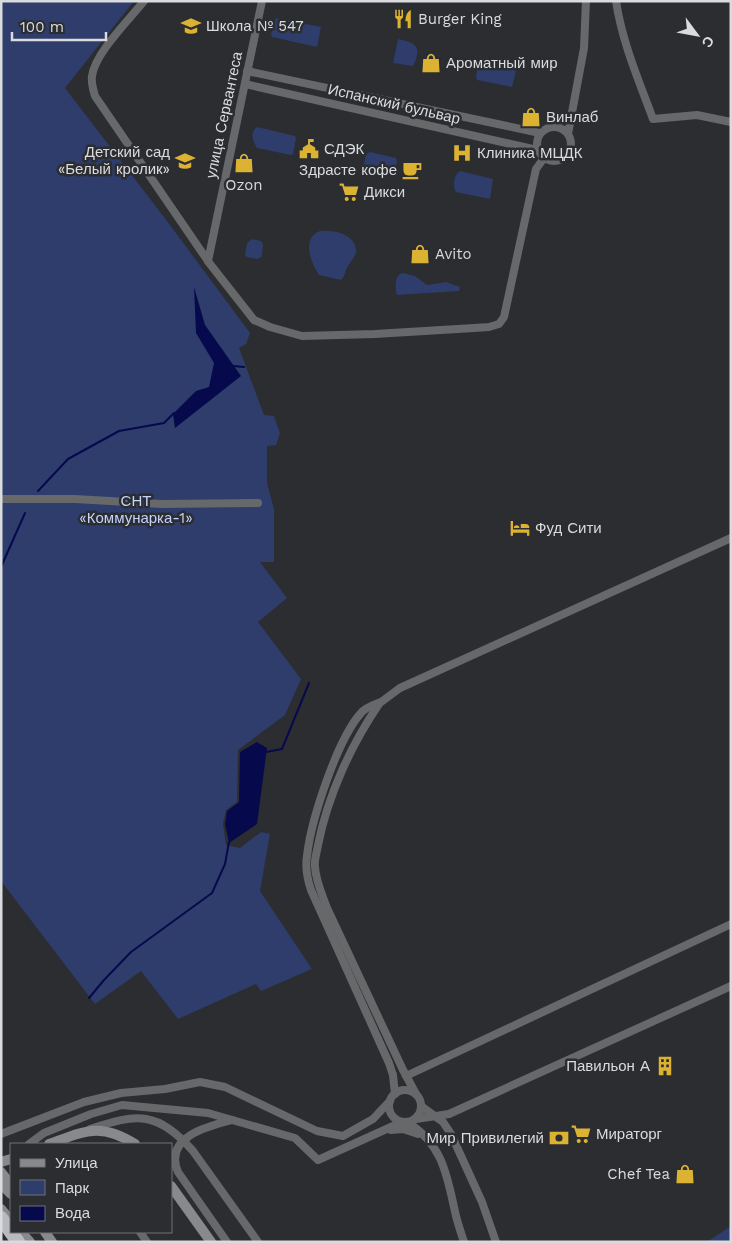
<svg xmlns="http://www.w3.org/2000/svg" width="732" height="1243" font-family="'Work Sans',sans-serif">
<rect width="100%" height="100%" fill="#2b2d31"/>
<g fill="#2e3d6b">
<polygon points="1,1 134,1 65,88 167,221 250,333 246,344 239,348 264,415 274,416 280,433 276,445 267,446 267,483 274,509 274,562 260,562 287,598 258,622 301,679 285,715 238,750 237,802 226,810 223,824 226,845 240,848 261,832 270,834 260,891 312,969 261,991 256,984 178,1019 141,971 95,1004 1,881"/>
<polygon points="276,18 321,27 317,47 272,37 271,35"/>
<path d="M398,39C417,43 422,47 413,66L393,63Z"/>
<polygon points="481,61 514,68 516,71 512,87 477,80 476,76 478,63"/>
<path d="M257,127L295,136L296,138L293,154L291,155L257,148C253,141 249,133 257,127Z"/>
<polygon points="370,152 396,158 397,161 395,173 389,175 364,168 364,164 366,154"/>
<path d="M460,171L493,179L490,199L456,192C452,186 454,174 460,171Z"/>
<path d="M320,231C332,230 354,233 356,249C357,255 351,261 348,266C345,271 345,276 341,280L319,275C311,263 301,238 320,231Z"/>
<polygon points="252,239 261,241 263,244 262,256 258,259 247,257 245,255 247,243"/>
<path d="M403,273L415,276L427,285L446,282L460,287L459,291L397,295C395,287 394,275 403,273Z"/>
<polygon points="731,1226 731,1242 707,1242"/>
</g>
<g fill="#07094d">
<polygon points="194,287 205,325 241,376 175,428 173,414 196,391 209,387 214,363 196,333"/>
<polygon points="257,742 267,748 257,824 229,843 225,824 227,811 239,802 240,752"/>
</g>
<g fill="none" stroke-linecap="round" stroke-linejoin="round">
<g stroke="#07094d" stroke-width="2">
<polyline points="234,366 244,367"/>
<polyline points="38,491 68,459 119,431 164,423 174,413"/>
<polyline points="1,567 25,513"/>
<polyline points="266,752 282,749 309,683"/>
<polyline points="89,998 104,980 131,952 212,893 225,864 229,842"/>
</g>
<g stroke="#67686a" stroke-width="8">
<path d="M144,1C129,20 95,53 92,76C91,83 93,89 95,96L210,264L254,320L270,327L302,336L375,334L474,328L489,327L499,324L504,317L536,169L544,158"/>
<path d="M616,1C622,42 639,81 653,119L697,115L731,122"/>
<polyline points="247,71 540,133"/>
<polyline points="245,84 537,150"/>
<circle cx="554" cy="144" r="17"/>
<polyline points="568,134 584,48 586,1"/>
<polyline points="208,261 262,1"/>
<polyline points="1,499 75,499 162,504 258,503"/>
<path d="M379,704C351,745 328,795 318,845C317,852 314,860 315,867C316,882 322,894 327,908L403,1070L416,1094"/>
<polyline points="406,1076 731,924"/>
<circle cx="405" cy="1106" r="16"/>
<path d="M395,1094L393,1075L389,1063L311,890C307,878 305,868 307,856C311,820 337,740 361,713C366,707 374,705 381,702C387,698 393,693 400,688L731,538"/>
<polyline points="421,1106 443,1122 451,1134 482,1202 496,1242"/>
<polyline points="416,1119 449,1114 731,986"/>
<path d="M407,1122C444,1145 447,1177 456,1216C458,1224 461,1233 464,1242"/>
<path d="M90,1129C137,1113 158,1111 193,1151L258,1242"/>
<polyline points="391,1130 403,1129 418,1134"/>
<polyline points="1,1134 84,1102 121,1093 165,1089 200,1082 225,1087 317,1131 343,1136 373,1119 390,1101"/>
<polyline points="29,1144 44,1133 91,1114 122,1105 208,1113 295,1138 318,1160 402,1122"/>
<polyline points="140,1232 147,1242"/>
<path d="M227,1242L178,1172C163,1137 208,1126 232,1120"/>
</g>
<g stroke="#88898d" stroke-width="10">
<path d="M49,1144C85,1131 100,1122 135,1144"/>
<polyline points="1,1162 11,1159"/>
<polyline points="1,1172 11,1185"/>
<polyline points="1,1184 11,1194"/>
<polyline points="171,1186 211,1242"/>
<polyline points="1,1209 11,1221"/>
<polyline points="21,1232 30,1242"/>
<polyline points="45,1232 52,1242"/>
</g>
<polyline stroke="#b8babf" stroke-width="14" points="1,1218 18,1242"/>
</g>
<defs>
<symbol id="restaurant-bare" viewBox="-9 -9 18 18"><path d="M-5-6h1v4h1v-4h1v4h1v-4h1v5L-1.5 .5V6h-2V.5L-5-1ZM5-6V6H3V1.5H1.5Q1.5-4 5-6Z" fill="#dcb233" stroke="#2b2d31" stroke-width="2.5" paint-order="stroke"/></symbol>
<symbol id="school-bare" viewBox="-9 -9 18 18"><path d="M0-5L7-2L0 1L-7-2ZM-4 1L0 2.5L4 1V4Q0 6-4 4Z" fill="#dcb233" stroke="#2b2d31" stroke-width="2.5" paint-order="stroke"/></symbol>
<symbol id="shop-bare" viewBox="-9 -9 18 18"><path d="M-5-2.5h2.3a2.7 3.5 0 0 1 5.4 0H5L5.5 6h-11ZM-1.5-2.5h3a1.5 2.3 0 0 0-3 0Z" fill="#dcb233" stroke="#2b2d31" stroke-width="2.5" paint-order="stroke"/></symbol>
<symbol id="civic-bare" viewBox="-9 -9 18 18"><path d="M-.6-6.5H3V-4.5H.6V-3L4-1V1h2V6H-6V1h2V-1L-.6-3ZM-1.2 2.5V6h2.4V2.5Z" fill="#dcb233" stroke="#2b2d31" stroke-width="2.5" paint-order="stroke"/></symbol>
<symbol id="hospital-bare" viewBox="-9 -9 18 18"><path d="M-5-5h3v3.5h4V-5h3V5h-3V1.5h-4V5h-3Z" fill="#dcb233" stroke="#2b2d31" stroke-width="2.5" paint-order="stroke"/></symbol>
<symbol id="cafe-bare" viewBox="-9 -9 18 18"><path d="M-5.5-4.5H6V0H3Q3 3.5 0 3.5H-2.5Q-5.5 3.5-5.5 0ZM3-3.2v2h1.7v-2ZM-6 4.5H4V6H-6Z" fill="#dcb233" stroke="#2b2d31" stroke-width="2.5" paint-order="stroke"/></symbol>
<symbol id="supermarket-bare" viewBox="-9 -9 18 18"><path d="M-6-5.5h2.5l.6 2H6L4.5 2H-2.5L-4.4-4H-6ZM-1.5 3.2a1.3 1.3 0 1 0 .1 0ZM3 3.2a1.3 1.3 0 1 0 .1 0Z" fill="#dcb233" stroke="#2b2d31" stroke-width="2.5" paint-order="stroke"/></symbol>
<symbol id="hotel-bare" viewBox="-9 -9 18 18"><path d="M-6-4.5h1.5V1H6V5H4.5V3h-9V5H-6ZM-4 0a1.8 1.8 0 1 1 3.6 0ZM.5 0V-2.5h3Q6-2.5 6 0Z" fill="#dcb233" stroke="#2b2d31" stroke-width="2.5" paint-order="stroke"/></symbol>
<symbol id="building-bare" viewBox="-9 -9 18 18"><path d="M-4-6H4V6H1V3H-1V6H-4ZM-2.5-4.3h1.7v1.8h-1.7ZM.8-4.3h1.7v1.8H.8ZM-2.5-1h1.7V.8h-1.7ZM.8-1h1.7V.8H.8Z" fill="#dcb233" stroke="#2b2d31" stroke-width="2.5" paint-order="stroke"/></symbol>
<symbol id="bank-bare" viewBox="-9 -9 18 18"><path d="M-6-4H6V4H-6ZM0-2.3a2.3 2.3 0 1 0 0 4.6a2.3 2.3 0 1 0 0-4.6Z" fill="#dcb233" stroke="#2b2d31" stroke-width="2.5" paint-order="stroke"/></symbol>
</defs>
<g fill-rule="evenodd">
<use href="#restaurant-bare" x="389" y="5" width="28" height="28"/>
<use href="#school-bare" x="177" y="12" width="28" height="28"/>
<use href="#shop-bare" x="417" y="49" width="28" height="28"/>
<use href="#shop-bare" x="517" y="103" width="28" height="28"/>
<use href="#civic-bare" x="295" y="135" width="28" height="28"/>
<use href="#hospital-bare" x="448" y="139" width="28" height="28"/>
<use href="#school-bare" x="171" y="147" width="28" height="28"/>
<use href="#shop-bare" x="230" y="149" width="28" height="28"/>
<use href="#cafe-bare" x="398" y="156" width="28" height="28"/>
<use href="#supermarket-bare" x="335" y="178" width="28" height="28"/>
<use href="#shop-bare" x="406" y="240" width="28" height="28"/>
<use href="#hotel-bare" x="506" y="514" width="28" height="28"/>
<use href="#building-bare" x="651" y="1052" width="28" height="28"/>
<use href="#supermarket-bare" x="567" y="1120" width="28" height="28"/>
<use href="#bank-bare" x="545" y="1124" width="28" height="28"/>
<use href="#shop-bare" x="671" y="1160" width="28" height="28"/>
</g>
<g text-anchor="middle" stroke-width="5" stroke-linejoin="round" paint-order="stroke">
<g font-size="15" fill="#dadbde" stroke="#2b2d31" text-anchor="start">
<text x="418" y="24">Burger King</text>
<text x="206" y="31">Школа № 547</text>
<text x="446" y="68">Ароматный мир</text>
<text x="546" y="122">Винлаб</text>
<text x="324" y="154">СДЭК</text>
<text x="170" y="157" text-anchor="end">Детский сад<tspan x="170" dy="17">«Белый кролик»</tspan></text>
<text x="477" y="158">Клиника МЦДК</text>
<text x="397" y="175" text-anchor="end">Здрасте кофе</text>
<text x="244" y="190" text-anchor="middle">Ozon</text>
<text x="364" y="197">Дикси</text>
<text x="435" y="259">Avito</text>
<text x="535" y="533">Фуд Сити</text>
<text x="650" y="1071" text-anchor="end">Павильон А</text>
<text x="596" y="1139">Мираторг</text>
<text x="544" y="1143" text-anchor="end">Мир Привилегий</text>
<text x="670" y="1179" text-anchor="end">Chef Tea</text>
</g>
<g font-size="15" fill="#dadbde" stroke="#2b2d31">
<text transform="translate(394 104) rotate(13)" y="5">Испанский бульвар</text>
<text transform="translate(224 115) rotate(-78)" y="5">улица Сервантеса</text>
</g>
<g font-size="15" fill="#c4d3fc" stroke="#2b2d31">
<text x="136" y="506">СНТ<tspan x="136" dy="17">«Коммунарка-1»</tspan></text>
</g>
</g>
<rect width="732" height="1243" fill="none" stroke="#dadbde" stroke-width="5"/>
<rect x="10" y="1143" width="162" height="90" fill="#2b2d31" stroke="#717376"/>
<rect x="20" y="1159" width="25" height="8" fill="#88898d" stroke="#717376"/>
<text x="55" y="1168" font-size="15" fill="#dadbde">Улица</text>
<rect x="20" y="1180" width="25" height="15" fill="#2e3d6b" stroke="#717376"/>
<text x="55" y="1193" font-size="15" fill="#dadbde">Парк</text>
<rect x="20" y="1206" width="25" height="15" fill="#07094d" stroke="#717376"/>
<text x="55" y="1218" font-size="15" fill="#dadbde">Вода</text>
<g transform="translate(697 35) rotate(122)" stroke="#2b2d31" stroke-width="4" paint-order="stroke">
<path d="M0-4L9 19L0 12L-9 19Z" fill="#dadbde"/>
<text y="-8" font-size="14" font-weight="bold" text-anchor="middle" fill="#dadbde">С</text>
</g>
<path d="M12 32v8h94v-8" fill="none" stroke="#dadbde" stroke-width="2.5"/>
<text x="20" y="32" font-size="15" fill="#dadbde" stroke="#2b2d31" stroke-width="4" paint-order="stroke">100 m</text>
</svg>
